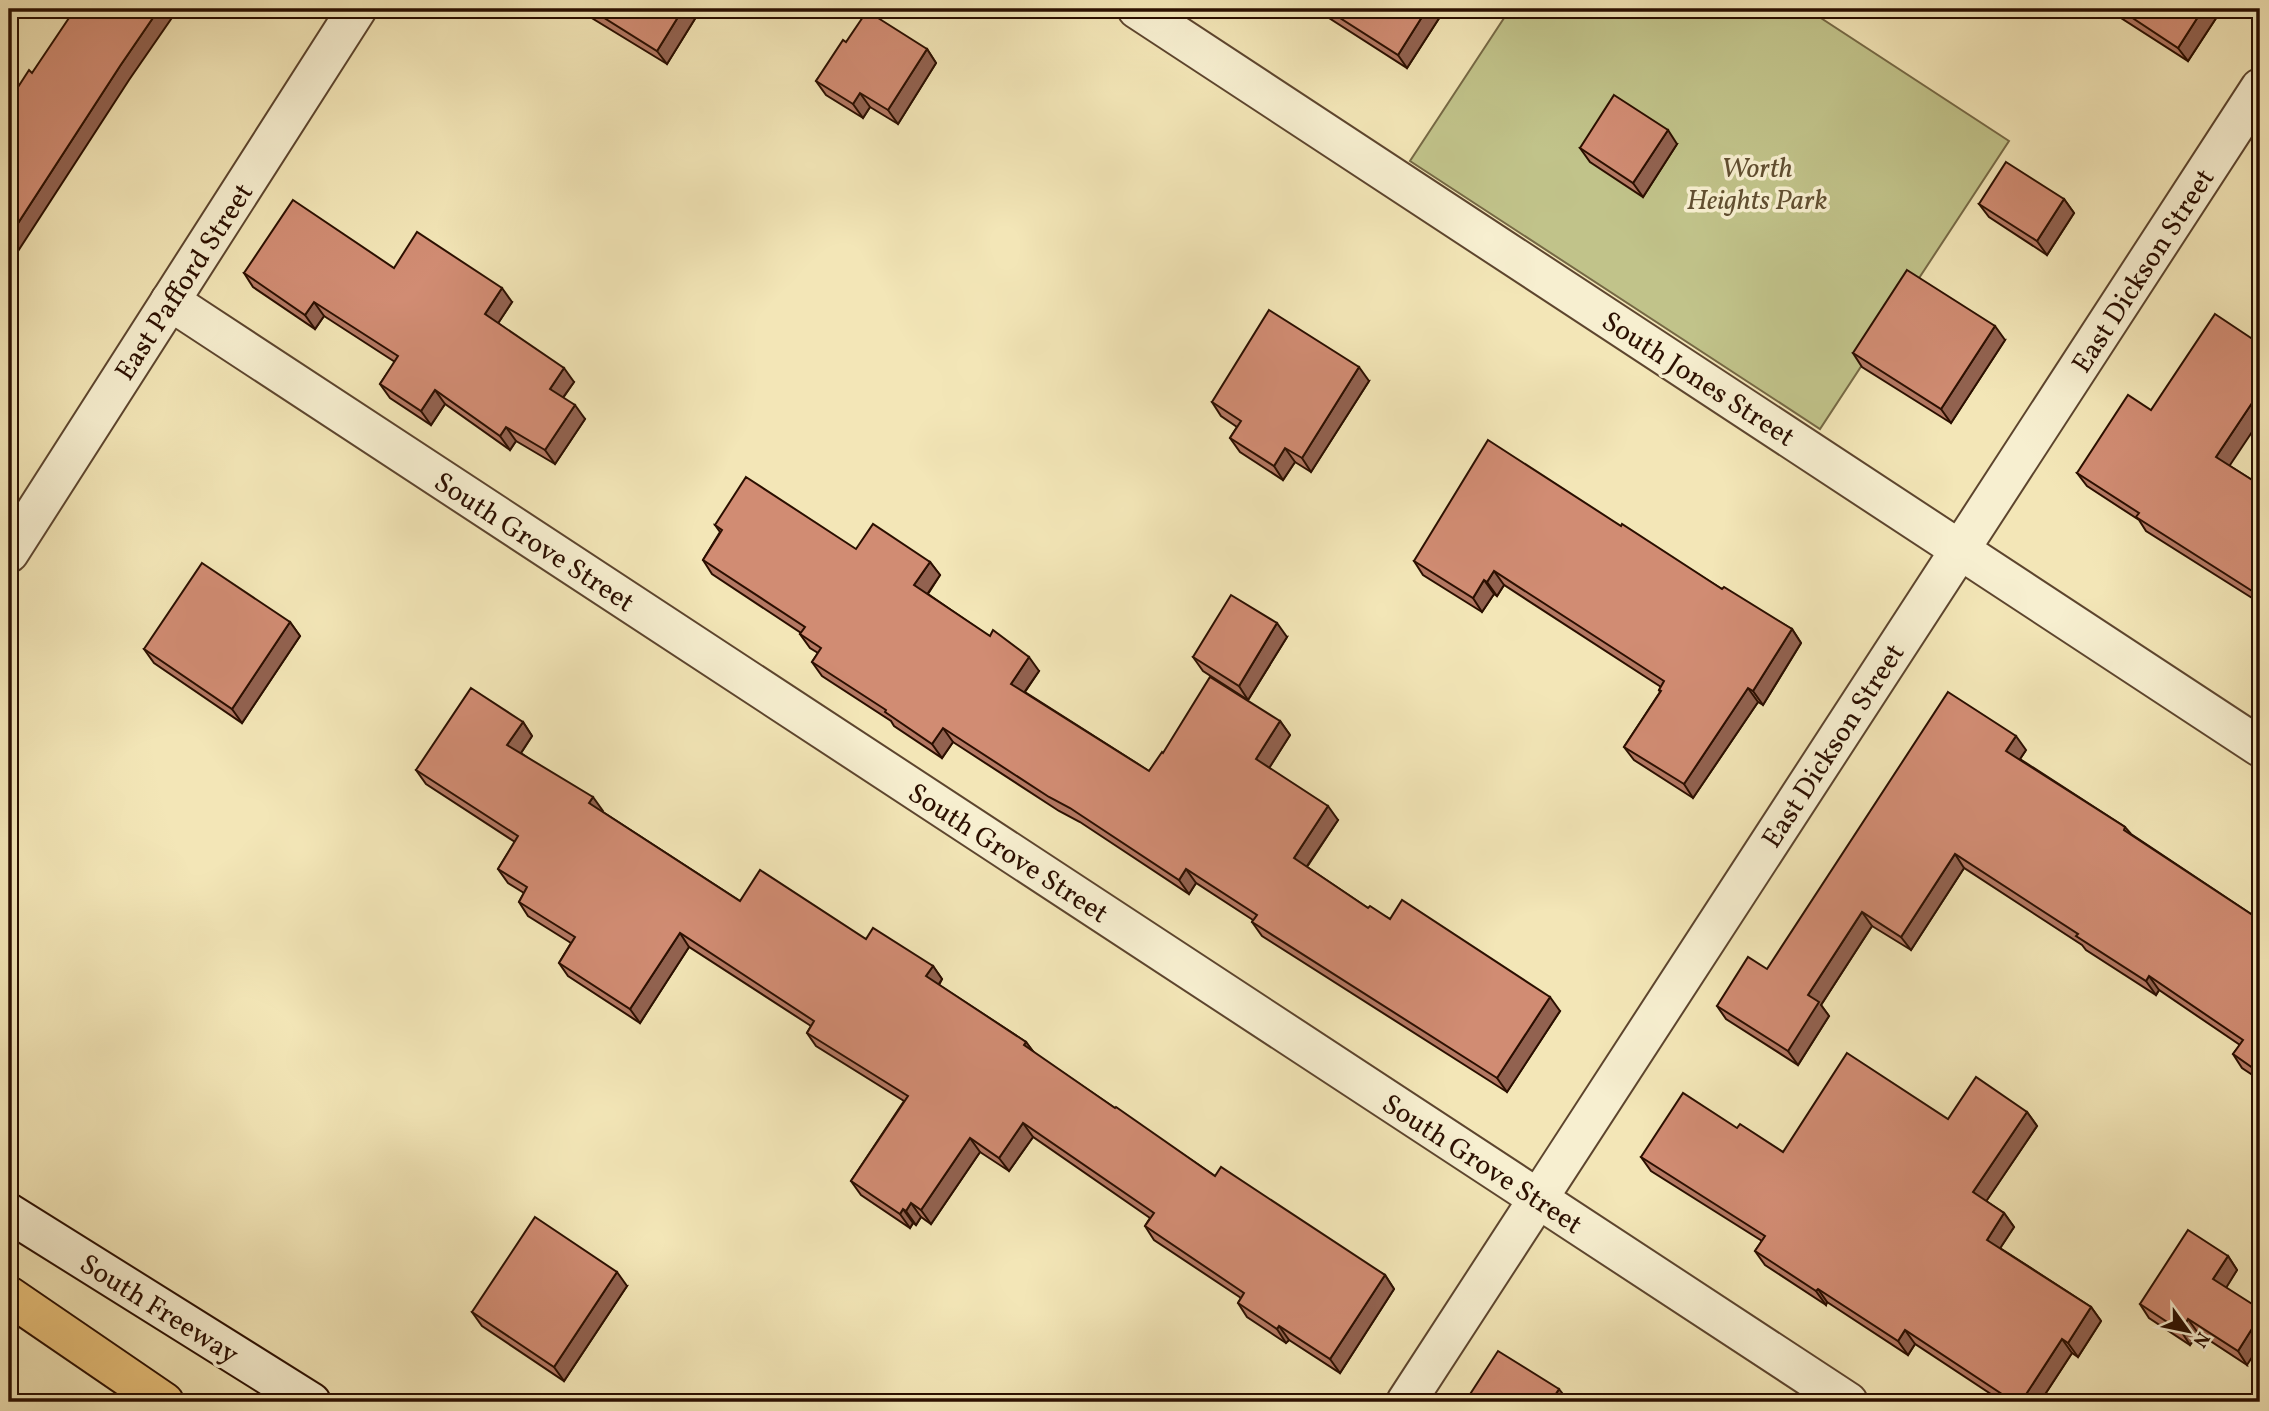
<svg xmlns="http://www.w3.org/2000/svg" width="2269" height="1411" font-family="Vollkorn,serif">
<rect width="100%" height="100%" fill="#f3e6b7"/>
<filter id="stains"><feTurbulence type="fractalNoise" baseFrequency=".00286" numOctaves="4"/><feColorMatrix values="0 0 0 0 .2 0 0 0 0 .09 0 0 0 0 .02 0 0 0 .5 -.17"/></filter>
<radialGradient id="worn" r=".72"><stop offset=".6" stop-color="#630" stop-opacity="0"/><stop offset="1" stop-color="#630" stop-opacity=".3"/></radialGradient>
<polygon fill="#c1c38a" stroke="#766945" stroke-width="2" points="1510,9 1807,9 2009,141 1820,429 1410,161"/>
<g fill="none" stroke-linecap="round" stroke-linejoin="round">
<defs>
<g id="minor">
<polyline points="1137,9 2260,747"/>
<polyline points="170,301 1848,1402"/>
<polyline points="9,553 357,9"/>
<polyline points="1406,1402 2260,88"/>
</g>
<polyline id="secondary" points="9,1213 311,1402"/>
<polyline id="motorway" points="9,1296 164,1402"/>
</defs>
<use href="#minor" stroke="#5d452e" stroke-width="42"/>
<use href="#secondary" stroke="#2b0f00" stroke-width="42"/>
<use href="#motorway" stroke="#2b0f00" stroke-width="42"/>
<use href="#minor" stroke="#f7efd0" stroke-width="38"/>
<use href="#secondary" stroke="#f7efd0" stroke-width="38"/>
<use href="#motorway" stroke="#eac37c" stroke-width="38"/>
</g>
<g fill="#b47863" stroke="#2b0f00" stroke-width="2">
<polygon points="577,9 701,9 667,64"/>
<polygon points="1322,9 1445,9 1407,68 1329,18"/>
<polygon points="2107,9 2222,9 2188,61"/>
<polygon points="846,42 927,49 936,63 898,124 870,107 863,118 826,95 816,81"/>
<polygon points="1677,144 1643,197 1590,162 1580,148"/>
<polygon points="2064,199 2074,213 2047,255 1989,217 1979,204"/>
<polygon points="394,268 512,302 498,323 574,382 563,398 585,419 555,464 516,441 510,450 445,404 431,425 390,398 380,384 395,362 324,316 315,329 253,287 244,273"/>
<polygon points="2005,340 1951,423 1862,367 1853,353"/>
<polygon points="1369,381 1311,472 1295,462 1283,480 1240,452 1230,438 1237,427 1221,416 1212,402"/>
<polygon points="2230,466 2260,485 2260,603 2146,531 2139,520 2087,486 2077,473"/>
<polygon points="715,525 930,562 940,575 928,594 1039,671 1025,692 1149,771 1163,753 1280,721 1290,735 1269,768 1338,820 1307,867 1368,908 1390,919 1560,1011 1507,1092 1262,936 1252,922 1253,920 1196,883 1189,894 1080,822 1059,811 953,742 942,758 894,726 891,721 822,676 812,662 818,653 810,648 800,634 801,633 712,574 703,560 720,532"/>
<polygon points="1621,526 1722,589 1792,629 1801,643 1763,705 1758,702 1693,798 1634,760 1624,747 1660,692 1659,690 1661,687 1504,585 1497,596 1494,594 1482,612 1423,575 1414,561"/>
<polygon points="290,622 300,636 242,723 154,663 144,649"/>
<polygon points="1287,637 1248,700 1203,671 1193,657"/>
<polygon points="523,722 532,736 521,753 603,812 740,901 866,939 933,966 942,979 939,985 1026,1042 1034,1053 1215,1176 1385,1275 1394,1289 1340,1373 1289,1340 1286,1343 1247,1317 1238,1303 1241,1298 1154,1240 1145,1226 1150,1218 1033,1137 1009,1171 980,1152 931,1224 921,1217 916,1225 913,1223 910,1228 861,1195 851,1181 904,1101 816,1046 807,1033 811,1026 689,947 640,1023 568,976 559,963 571,943 528,916 519,902 524,893 508,883 498,869 515,842 426,784 416,770"/>
<polygon points="2026,750 2020,759 2125,827 2131,834 2260,920 2260,1080 2242,1068 2233,1054 2240,1045 2159,990 2156,995 2086,950 2082,945 1964,868 1911,950 1872,926 1821,1005 1829,1016 1798,1065 1726,1019 1717,1006 1767,969"/>
<polygon points="2027,1112 2037,1126 1986,1201 2004,1213 2014,1227 2000,1248 2091,1307 2101,1321 2078,1357 2072,1353 2040,1402 2003,1402 1915,1344 1908,1355 1827,1302 1826,1305 1765,1265 1755,1251 1762,1241 1651,1171 1641,1157 1737,1128 1783,1152 1948,1119"/>
<polygon points="2228,1256 2237,1270 2226,1287 2247,1365 2198,1333 2190,1345 2149,1318 2140,1304"/>
<polygon points="627,1286 564,1381 482,1326 472,1312"/>
</g>
<g fill="#926250" stroke="#2b0f00" stroke-width="2">
<polygon points="159,9 178,9 129,80 9,265 9,237 120,66"/>
<polygon points="683,9 701,9 667,64 657,51"/>
<polygon points="1427,9 1445,9 1407,68 1398,55"/>
<polygon points="2203,9 2222,9 2188,61 2178,48"/>
<polygon points="927,49 936,63 898,124 888,110"/>
<polygon points="860,93 870,107 863,118 853,104"/>
<polygon points="1668,130 1677,144 1643,197 1633,183"/>
<polygon points="2064,199 2074,213 2047,255 2037,241"/>
<polygon points="502,288 512,302 495,328 485,314"/>
<polygon points="314,302 324,316 315,329 305,315"/>
<polygon points="1995,326 2005,340 1951,423 1941,409"/>
<polygon points="1359,367 1369,381 1311,472 1302,458"/>
<polygon points="564,368 574,382 559,403 550,389"/>
<polygon points="435,390 445,404 431,425 421,411"/>
<polygon points="2260,391 2260,420 2226,471 2216,457"/>
<polygon points="575,405 585,419 555,464 545,450"/>
<polygon points="506,427 516,441 510,450 500,436"/>
<polygon points="1285,448 1295,462 1283,480 1274,466"/>
<polygon points="930,562 940,575 924,599 914,585"/>
<polygon points="1494,571 1504,585 1497,596 1487,582"/>
<polygon points="1484,580 1494,594 1482,612 1473,598"/>
<polygon points="290,622 300,636 242,723 232,709"/>
<polygon points="1277,623 1287,637 1248,700 1239,686"/>
<polygon points="1792,629 1801,643 1763,705 1753,691"/>
<polygon points="1029,657 1039,671 1021,697 1011,684"/>
<polygon points="1748,688 1758,702 1693,798 1684,784"/>
<polygon points="1280,721 1290,735 1266,773 1256,759"/>
<polygon points="523,722 532,736 517,759 507,745"/>
<polygon points="943,728 953,742 942,758 932,744"/>
<polygon points="2016,736 2026,750 2016,765 2006,751"/>
<polygon points="593,797 603,811 599,817 589,803"/>
<polygon points="1328,806 1338,820 1303,872 1294,858"/>
<polygon points="1955,854 1964,868 1911,950 1901,937"/>
<polygon points="1186,869 1196,883 1189,894 1179,880"/>
<polygon points="1862,912 1872,926 1821,1005 1829,1016 1798,1065 1788,1051 1808,995"/>
<polygon points="680,933 689,947 640,1023 630,1009"/>
<polygon points="933,966 942,979 935,990 926,976"/>
<polygon points="2149,976 2159,990 2156,995 2146,981"/>
<polygon points="1550,997 1560,1011 1507,1092 1497,1078"/>
<polygon points="1026,1042 1036,1055 1024,1045"/>
<polygon points="2027,1112 2037,1126 1983,1206 1973,1192"/>
<polygon points="1023,1123 1033,1137 1009,1171 999,1158"/>
<polygon points="970,1138 980,1152 931,1224 921,1210"/>
<polygon points="911,1203 921,1217 916,1225 906,1211"/>
<polygon points="903,1209 913,1223 910,1228 900,1214"/>
<polygon points="2004,1213 2014,1227 1997,1253 1987,1240"/>
<polygon points="2228,1256 2237,1270 2223,1293 2213,1279"/>
<polygon points="617,1272 627,1286 564,1381 554,1367"/>
<polygon points="1385,1275 1394,1289 1340,1373 1330,1359"/>
<polygon points="1818,1289 1827,1302 1826,1305 1816,1291"/>
<polygon points="2091,1307 2101,1321 2078,1357 2068,1343"/>
<polygon points="2260,1316 2260,1345 2247,1365 2238,1351"/>
<polygon points="2188,1319 2198,1333 2190,1345 2181,1331"/>
<polygon points="1279,1326 1289,1340 1286,1343 1277,1329"/>
<polygon points="1905,1330 1915,1344 1908,1355 1898,1341"/>
<polygon points="2062,1339 2072,1353 2040,1402 2021,1402"/>
<polygon points="1559,1389 1569,1402 1557,1402 1554,1397"/>
</g>
<g fill="#d18c73" stroke="#2b0f00" stroke-width="2">
<polygon points="75,9 159,9 120,66 9,237 9,101 29,70 32,73"/>
<polygon points="590,9 683,9 657,51"/>
<polygon points="1326,9 1427,9 1398,55"/>
<polygon points="2119,9 2203,9 2178,48"/>
<polygon points="867,11 927,49 888,110 860,93 853,104 816,81 843,40 846,42"/>
<polygon points="1614,95 1668,130 1633,183 1580,148"/>
<polygon points="2006,162 2064,199 2037,241 1979,204"/>
<polygon points="293,200 394,268 417,232 502,288 485,314 564,368 550,389 575,405 545,450 506,427 500,436 435,390 421,411 380,384 398,356 314,302 305,315 244,273"/>
<polygon points="1907,270 1995,326 1941,409 1853,353"/>
<polygon points="1269,310 1359,367 1302,458 1285,448 1274,466 1230,438 1241,421 1212,402"/>
<polygon points="2215,314 2260,344 2260,391 2216,457 2260,485 2260,502 2258,505 2260,506 2260,596 2136,517 2139,513 2077,473 2128,395 2151,410"/>
<polygon points="1488,440 1621,526 1622,524 1722,589 1724,587 1792,629 1753,691 1748,688 1684,784 1624,747 1661,691 1659,690 1664,681 1494,571 1487,582 1484,580 1473,598 1414,561"/>
<polygon points="746,477 856,549 873,524 930,562 914,585 990,636 993,630 1029,657 1011,684 1149,771 1162,752 1163,753 1210,677 1280,721 1256,759 1328,806 1294,858 1368,908 1370,906 1390,919 1402,900 1550,997 1497,1078 1252,922 1257,915 1186,869 1179,880 1070,808 1049,797 943,728 932,744 885,712 886,710 812,662 821,648 800,634 805,627 703,560 722,530 715,525"/>
<polygon points="202,563 290,622 232,709 144,649"/>
<polygon points="1231,595 1277,623 1239,686 1193,657"/>
<polygon points="471,688 523,722 507,745 593,797 589,803 740,901 760,870 866,939 873,928 933,966 926,976 1026,1042 1024,1045 1115,1108 1116,1107 1215,1176 1221,1167 1385,1275 1330,1359 1279,1326 1277,1329 1238,1303 1244,1293 1145,1226 1154,1213 1023,1123 999,1158 970,1138 921,1210 911,1203 906,1211 903,1209 900,1214 851,1181 908,1096 807,1033 814,1021 680,933 630,1009 559,963 575,937 519,902 527,887 498,869 518,836 416,770"/>
<polygon points="1948,692 2016,736 2006,751 2125,827 2124,830 2260,920 2260,1073 2233,1054 2243,1040 2149,976 2146,981 2076,936 2078,934 1955,854 1901,937 1862,912 1808,995 1819,1002 1788,1051 1717,1006 1748,957 1767,969"/>
<polygon points="1847,1053 1948,1119 1976,1077 2027,1112 1973,1192 2004,1213 1987,1240 2091,1307 2068,1343 2062,1339 2021,1402 2014,1402 1905,1330 1898,1341 1818,1289 1816,1291 1755,1251 1765,1236 1641,1157 1683,1093 1737,1128 1740,1124 1783,1152"/>
<polygon points="535,1217 617,1272 554,1367 472,1312"/>
<polygon points="2188,1230 2228,1256 2213,1279 2260,1309 2260,1316 2238,1351 2188,1319 2181,1331 2140,1304"/>
<polygon points="1498,1351 1559,1389 1554,1397 1562,1402 1465,1402"/>
</g>
<g text-anchor="middle" stroke-width="7" stroke-linejoin="round" paint-order="stroke">
<g font-size="28" font-style="italic" fill="#604e30" stroke="#f7efd0">
<text x="1757" y="177">Worth<tspan x="1757" dy="32">Heights Park</tspan></text>
</g>
<g font-size="28" fill="#2b0f00" stroke="#f7efd0">
<text transform="translate(2142 270) rotate(-57)" y="10">East Dickson Street</text>
<text transform="translate(183 281) rotate(-57)" y="10">East Pafford Street</text>
<text transform="translate(1699 378) rotate(33)" y="10">South Jones Street</text>
<text transform="translate(535 541) rotate(33)" y="10">South Grove Street</text>
<text transform="translate(1832 745) rotate(-57)" y="10">East Dickson Street</text>
<text transform="translate(1009 852) rotate(33)" y="10">South Grove Street</text>
<text transform="translate(1483 1163) rotate(33)" y="10">South Grove Street</text>
<text transform="translate(160 1308) rotate(32)" y="10">South Freeway</text>
</g>
</g>
<rect width="2269" height="1411" fill="none" stroke="#f3e6b7" stroke-width="35"/>
<rect x="10" y="10" width="2248" height="1390" fill="none" stroke="#2b0f00" stroke-width="3.5"/>
<rect x="18" y="18" width="2234" height="1376" fill="none" stroke="#2b0f00" stroke-width="2"/>
<g transform="translate(2188 1331) rotate(123)" stroke="#f7efd0" stroke-width="5" paint-order="stroke">
<path d="M0-5L12 26L0 18L-12 26Z" fill="#2b0f00"/>
<text y="-10" font-size="19" font-weight="bold" text-anchor="middle" fill="#2b0f00">N</text>
</g>
<rect width="100%" height="100%" filter="url(#stains)"/>
<rect width="100%" height="100%" fill="url(#worn)"/>
</svg>
